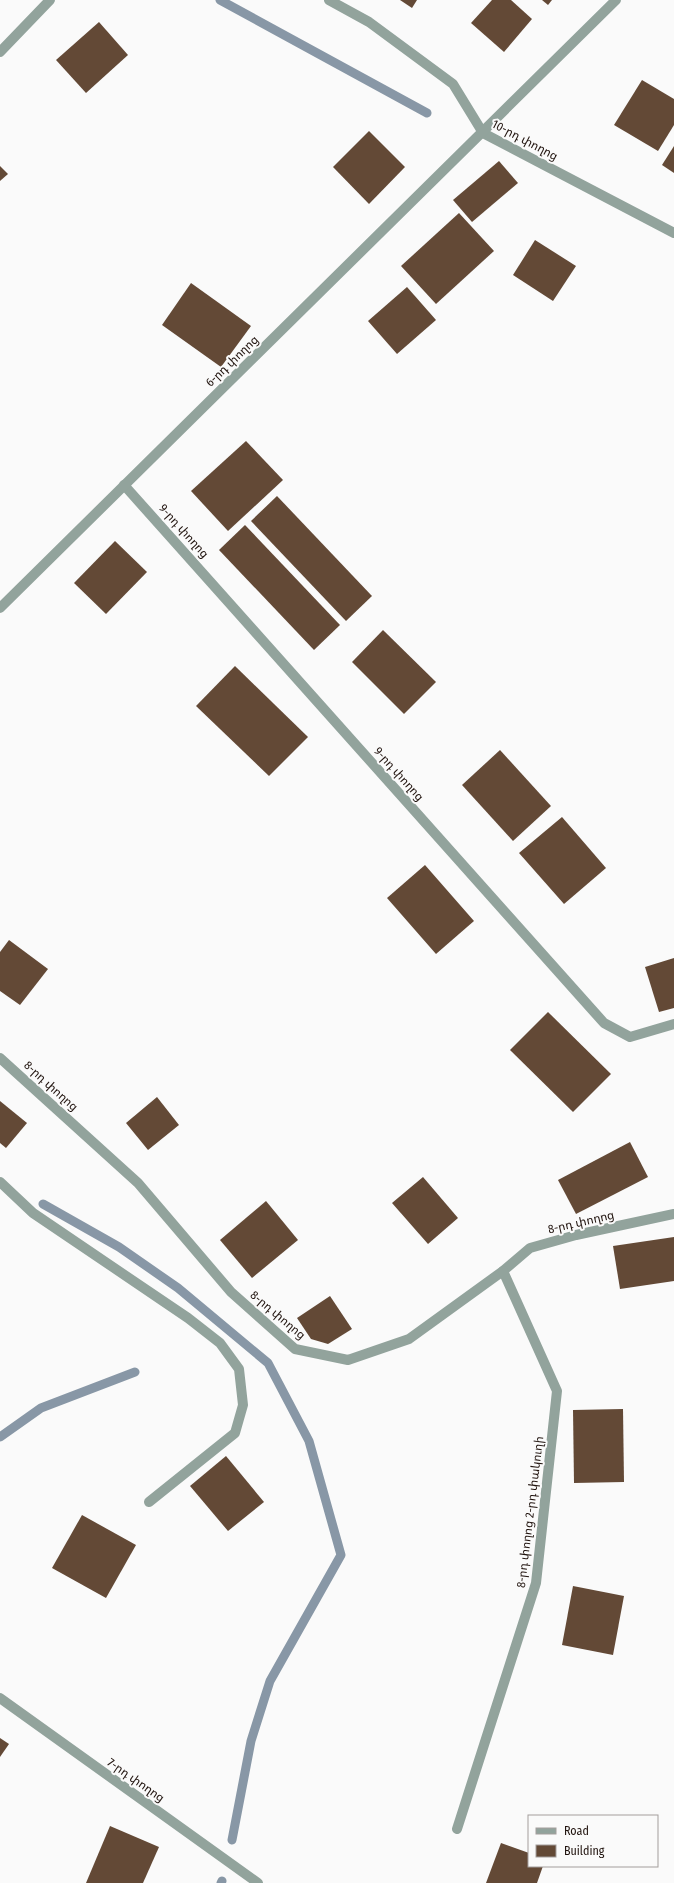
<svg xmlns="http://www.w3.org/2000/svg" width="674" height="1883" font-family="'Fira Sans Condensed','Noto Sans Armenian',sans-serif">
<rect width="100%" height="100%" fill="#fafafa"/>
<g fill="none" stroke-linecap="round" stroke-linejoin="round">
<g stroke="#8897a6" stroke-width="9">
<polyline points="220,0 427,113"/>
<polyline points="43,1204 119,1247 178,1288 268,1363 309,1441 341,1555 270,1681 251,1741 232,1840"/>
<polyline points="0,1437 41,1408 135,1372"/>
<polyline points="221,1883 222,1881"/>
</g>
</g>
<g fill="#634936">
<polygon points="400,0 417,0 412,8"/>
<polygon points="492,0 511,0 532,19 504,52 471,23"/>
<polygon points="542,0 552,0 548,5"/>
<polygon points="99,22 128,55 86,93 56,60"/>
<polygon points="642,80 674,99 674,125 658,151 614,125"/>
<polygon points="369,131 405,167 369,204 333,167"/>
<polygon points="674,146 674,173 662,165"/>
<polygon points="499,161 518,183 472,222 453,200"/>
<polygon points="0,166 8,174 0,181"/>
<polygon points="459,213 494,251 436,304 401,266"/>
<polygon points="535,240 576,266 553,301 513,275"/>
<polygon points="191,283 251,326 221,367 162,325"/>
<polygon points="407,287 436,320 397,354 368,321"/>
<polygon points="246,441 283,480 228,531 191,491"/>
<polygon points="277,496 372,596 346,621 251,521"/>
<polygon points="245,525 340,625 314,650 219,550"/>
<polygon points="115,541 147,572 106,614 74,583"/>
<polygon points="383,630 436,682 404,714 352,662"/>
<polygon points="235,666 308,737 269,776 196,706"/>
<polygon points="500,750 551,806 513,841 462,785"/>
<polygon points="562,817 606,868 564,904 519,853"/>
<polygon points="425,865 474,921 436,954 387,898"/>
<polygon points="9,940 48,969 20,1005 0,991 0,952"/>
<polygon points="674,958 674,1008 659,1012 645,967"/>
<polygon points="548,1012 611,1074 573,1112 510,1050"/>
<polygon points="157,1097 179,1125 148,1150 126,1123"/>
<polygon points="0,1101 27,1123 6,1148 0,1143"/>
<polygon points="630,1142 648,1177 576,1214 558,1180"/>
<polygon points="423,1177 458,1218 428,1244 392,1203"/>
<polygon points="266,1201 298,1240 252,1278 220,1240"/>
<polygon points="674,1237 674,1281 620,1289 613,1246"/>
<polygon points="330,1296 352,1329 328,1344 311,1339 297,1318"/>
<polygon points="623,1409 624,1482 574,1483 573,1410"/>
<polygon points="226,1456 264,1502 228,1531 190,1486"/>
<polygon points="82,1515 136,1545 106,1598 52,1568"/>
<polygon points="573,1586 624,1596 613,1655 562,1645"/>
<polygon points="0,1738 9,1744 0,1757"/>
<polygon points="110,1826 159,1847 143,1883 86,1883"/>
<polygon points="501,1843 529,1853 529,1866 543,1866 537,1883 486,1883"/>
</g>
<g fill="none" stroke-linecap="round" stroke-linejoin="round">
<g stroke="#92a39c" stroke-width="10">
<polyline points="329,0 369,22 453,84 483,133 674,233"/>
<polyline points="0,52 50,0"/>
<polyline points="124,485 604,1023 630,1037 674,1024"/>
<polyline points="0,608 616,0"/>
<polyline points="0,1058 138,1183 231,1292 295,1349 348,1360 409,1339 503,1271 530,1248 576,1235 674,1214"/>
<polyline points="0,1182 33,1213 188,1318 220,1343 239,1369 243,1405 235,1433 149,1502"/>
<polyline points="0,1698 258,1883"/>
<polyline points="457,1829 536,1583 557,1391 503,1271"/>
</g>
</g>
<g text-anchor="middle" stroke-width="4" stroke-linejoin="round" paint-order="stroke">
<g font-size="12" fill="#20130e" stroke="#fafafa">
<text transform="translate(525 140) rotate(28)" y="4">10-րդ փողոց</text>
<text transform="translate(232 361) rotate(-44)" y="4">6-րդ փողոց</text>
<text transform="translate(184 531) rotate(48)" y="4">9-րդ փողոց</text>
<text transform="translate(399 774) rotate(48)" y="4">9-րդ փողոց</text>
<text transform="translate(51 1086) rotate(42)" y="4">8-րդ փողոց</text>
<text transform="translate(581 1222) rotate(-13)" y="4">8-րդ փողոց</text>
<text transform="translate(278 1315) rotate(40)" y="4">8-րդ փողոց</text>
<text transform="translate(530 1512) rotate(-83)" y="4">8-րդ փողոց 2-րդ փակուղի</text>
<text transform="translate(136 1780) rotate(35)" y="4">7-րդ փողոց</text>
</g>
</g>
<rect x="528" y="1815" width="130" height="52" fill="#fafafa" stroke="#a39e9c"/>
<rect x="536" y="1828" width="20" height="6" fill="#92a39c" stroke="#a39e9c"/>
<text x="564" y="1835" font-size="12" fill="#20130e">Road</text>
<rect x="536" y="1845" width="20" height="12" fill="#634936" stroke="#a39e9c"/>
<text x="564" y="1855" font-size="12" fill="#20130e">Building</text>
</svg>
